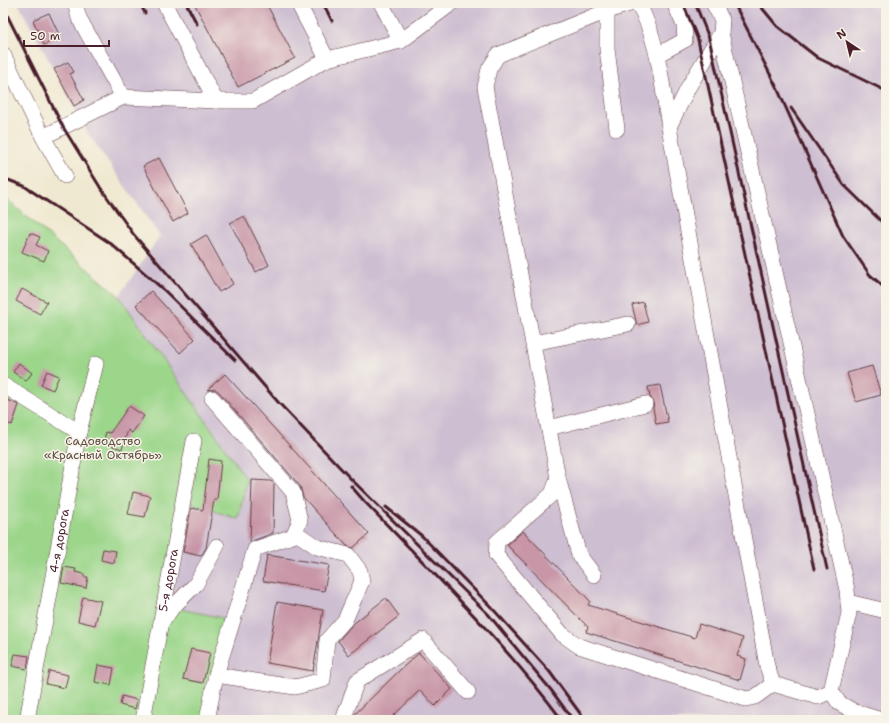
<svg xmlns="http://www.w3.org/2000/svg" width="889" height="723" font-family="'Shantell Sans',sans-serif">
<rect width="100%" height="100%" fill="#f7f3e8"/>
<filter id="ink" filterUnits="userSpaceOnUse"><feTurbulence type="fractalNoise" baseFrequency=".025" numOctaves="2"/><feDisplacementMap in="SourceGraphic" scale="8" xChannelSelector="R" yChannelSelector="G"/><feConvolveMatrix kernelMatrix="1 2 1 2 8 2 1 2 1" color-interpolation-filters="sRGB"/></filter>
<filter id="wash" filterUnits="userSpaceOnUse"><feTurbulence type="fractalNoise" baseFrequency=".012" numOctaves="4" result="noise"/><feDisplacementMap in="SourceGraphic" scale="16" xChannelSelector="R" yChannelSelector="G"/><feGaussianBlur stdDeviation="0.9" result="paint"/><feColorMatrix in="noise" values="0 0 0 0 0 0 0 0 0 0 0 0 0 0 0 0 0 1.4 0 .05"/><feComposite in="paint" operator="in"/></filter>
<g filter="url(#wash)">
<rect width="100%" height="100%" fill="#f0e9d1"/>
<polygon fill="#cebed1" points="18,3 886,3 886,720 203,720 218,649 223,618 166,606 186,502 246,480 119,296 160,236 89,135"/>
<polygon fill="#9bd68a" stroke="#727a5a" points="3,196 119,296 247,480 238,519 187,502 166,606 223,618 210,695 203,720 3,720"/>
<g id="blocks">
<g fill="#c896a7">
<polygon points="194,3 266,3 295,58 238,87"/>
<polygon points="49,13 60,37 44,45 33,20"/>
<polygon points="68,62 74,72 70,74 84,100 74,106 54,69"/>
<polygon points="159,158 188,213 173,222 143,166"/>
<polygon points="244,216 269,265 256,272 230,223"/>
<polygon points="30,233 40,237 36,245 48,251 44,261 22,252"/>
<polygon points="206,235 233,284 219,292 191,244"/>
<polygon points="22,289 47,302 40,314 16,301"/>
<polygon points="151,291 195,339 180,353 136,305"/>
<polygon points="643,302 648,322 637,325 632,305"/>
<polygon points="19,363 32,373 26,381 13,372"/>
<polygon points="872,366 881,395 856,402 847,373"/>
<polygon points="47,371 59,376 53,390 41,385"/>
<polygon points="225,374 369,534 353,548 347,546 303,497 300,486 219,392 215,389 207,390"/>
<polygon points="660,385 668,422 656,424 653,408 654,402 650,397 648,387"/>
<polygon points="3,398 19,405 12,425 3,422"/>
<polygon points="129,406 144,416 132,433 128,430 122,449 103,443 106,432 110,433"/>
<polygon points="209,459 221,461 217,500 214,500 206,548 201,556 183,552 191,508 203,510"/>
<polygon points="252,480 271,481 274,484 273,533 250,542"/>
<polygon points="133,492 150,496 145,517 128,514"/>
<polygon points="523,531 590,601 588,605 695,638 699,624 743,638 737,656 746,659 740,680 586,632 588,627 507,545"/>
<polygon points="103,549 116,551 114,563 101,560"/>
<polygon points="267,555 329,565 324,591 263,581"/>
<polygon points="64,567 76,569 75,572 84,574 84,577 88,577 86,588 61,583"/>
<polygon points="83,597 101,601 95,625 78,621"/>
<polygon points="386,598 399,616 349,655 338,641 353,624"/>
<polygon points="277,602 323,610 313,671 267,663"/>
<polygon points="191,649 210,653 203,683 183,679"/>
<polygon points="419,653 452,689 435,706 420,690 389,720 353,720 354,715 401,669"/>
<polygon points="15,654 29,656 27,669 12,666"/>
<polygon points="98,665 114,668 111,685 95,682"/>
<polygon points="49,671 68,675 65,688 46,684"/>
<polygon points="122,696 137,700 135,709 120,705"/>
</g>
</g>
</g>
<g filter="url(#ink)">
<use href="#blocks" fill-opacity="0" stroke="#633d44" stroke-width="1"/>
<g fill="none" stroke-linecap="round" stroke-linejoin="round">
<defs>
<g id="minor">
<polyline points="75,3 79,18 123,97"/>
<polyline points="164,3 216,101"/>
<polyline points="298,3 327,59"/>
<polyline points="381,3 401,41"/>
<polyline points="633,3 607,11 498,55 489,69 485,87 558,478 552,494 497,542 496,555 562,634 579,646 746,699 755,697 773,684"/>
<path d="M638,3C659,41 662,85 669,127L767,666L773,684"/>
<polyline points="607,11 607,49 617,129"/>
<polyline points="721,33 847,590 849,613 831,691 818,697 773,684"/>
<polyline points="3,54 43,137 65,176"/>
<polyline points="657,55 685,40 684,25 674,3"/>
<polyline points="669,127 689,86 721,33 722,20 713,3"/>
<polyline points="43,137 123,97 216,101 253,101 327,59 401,41 452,3"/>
<polyline points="533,343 628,324"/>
<polyline points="3,385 79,432"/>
<polyline points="549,428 645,404"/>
<polyline points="558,478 579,555 594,575"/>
<polyline points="848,602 886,611"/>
<polyline points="163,621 172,608 196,584 217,546"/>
<polyline points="216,675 295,687 323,680 327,640 345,620 362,581 360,571 348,555 317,547 295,532"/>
<polyline points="831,691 839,703 855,712 881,720"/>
<path id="s1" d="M27,720L79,432L96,364"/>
<path id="s2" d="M143,720L194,441"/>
<polyline points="207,720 216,675 255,549 293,536 300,520 293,492 212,398"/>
<polyline points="343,720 357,681 423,640 468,692"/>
</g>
</defs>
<use href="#minor" stroke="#633d44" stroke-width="16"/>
<use href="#minor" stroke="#fff" stroke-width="15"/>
<g stroke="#4a1f2b" stroke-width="3">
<polyline points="140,3 145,13"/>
<polyline points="186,3 197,24"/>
<polyline points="323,3 332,21"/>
<polyline points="683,3 698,40 814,569"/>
<polyline points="695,3 709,38 827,569"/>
<polyline points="734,3 778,90 843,236 870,275 886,289"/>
<polyline points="758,3 777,26 818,58 886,91"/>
<polyline points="3,7 63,127 100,187 134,235 278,402 350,478 488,614 551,690 573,720"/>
<polyline points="791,108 844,185 886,226"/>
<polyline points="3,178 24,186 110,243 164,290 235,360"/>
<path d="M351,486L364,501C432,572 503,641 562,720"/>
<polyline points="386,507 422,536 492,608 549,671 585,720"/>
</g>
</g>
</g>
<g text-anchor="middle" stroke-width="3" stroke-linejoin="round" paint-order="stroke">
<g font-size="12" fill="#5e4d43" stroke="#f7f3e8">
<text x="103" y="445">Садоводство<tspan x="103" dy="14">«Красный Октябрь»</tspan></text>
</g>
<g font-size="12" fill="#4a1f2b" stroke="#f7f3e8">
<text dy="4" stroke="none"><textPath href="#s1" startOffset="182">4-я дорога</textPath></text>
<text dy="4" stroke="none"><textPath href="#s2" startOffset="142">5-я дорога</textPath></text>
</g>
</g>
<rect width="889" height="723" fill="none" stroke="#f7f3e8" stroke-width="16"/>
<g transform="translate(847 42) rotate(325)" stroke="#f7f3e8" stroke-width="3" paint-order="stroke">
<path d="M0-3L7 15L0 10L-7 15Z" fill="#4a1f2b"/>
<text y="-6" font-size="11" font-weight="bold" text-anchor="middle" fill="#4a1f2b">N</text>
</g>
<path d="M24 40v6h85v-6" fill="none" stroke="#4a1f2b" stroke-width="2"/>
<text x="30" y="40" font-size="12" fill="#4a1f2b" stroke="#f7f3e8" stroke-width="3" paint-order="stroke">50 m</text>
</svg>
